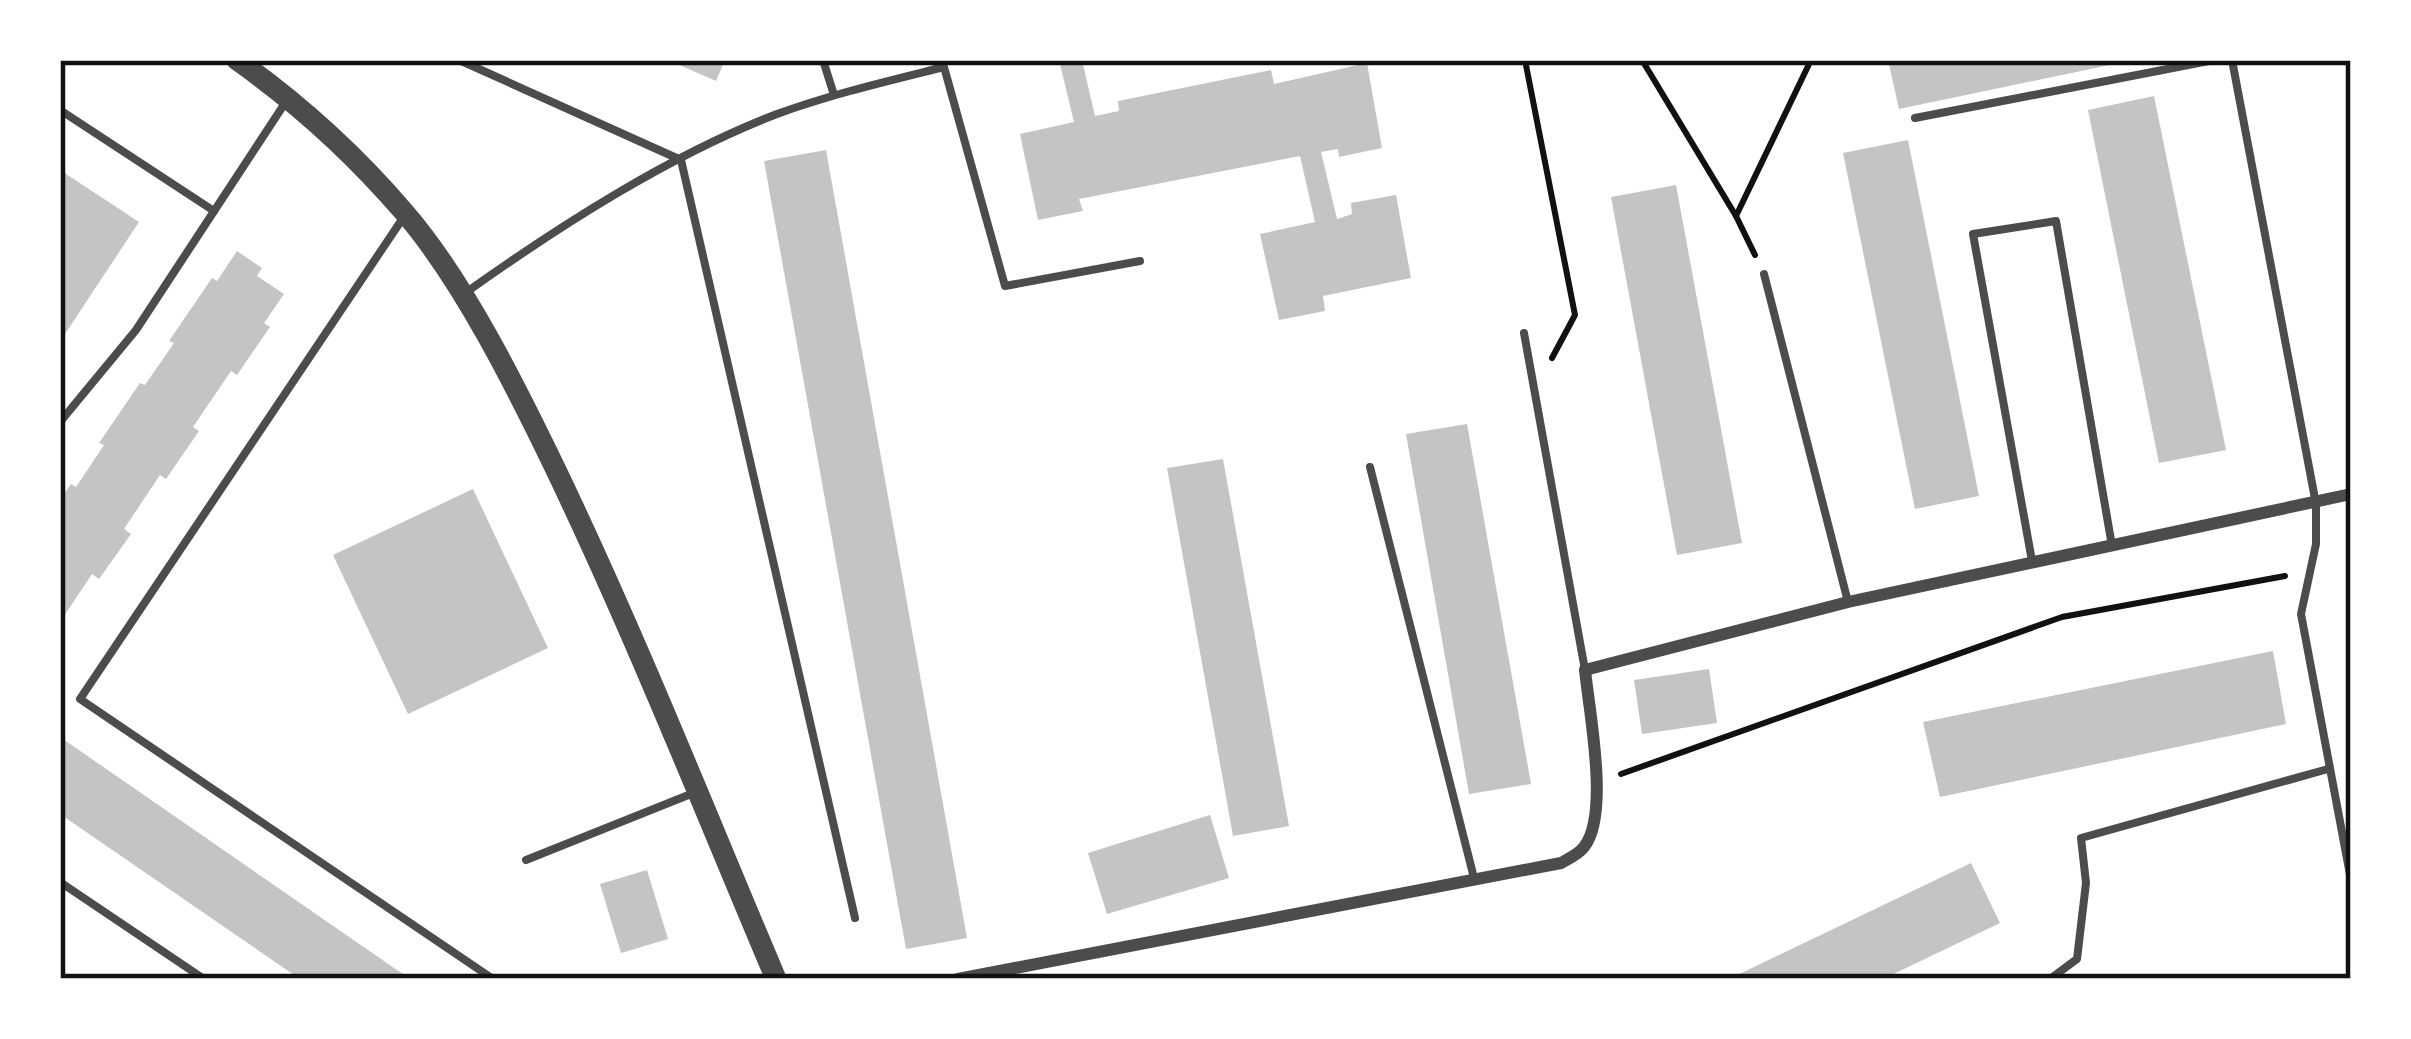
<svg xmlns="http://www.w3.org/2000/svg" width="2411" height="1039" font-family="'Sofia Sans Condensed',sans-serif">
<rect width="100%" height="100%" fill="#fff"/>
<g fill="#c4c4c4">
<polygon points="668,60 725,60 716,81"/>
<polygon points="1059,60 1082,60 1095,116 1119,111 1118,101 1271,70 1274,84 1367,63 1382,148 1339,157 1338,149 1321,152 1337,219 1352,214 1351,203 1396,195 1411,278 1323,296 1325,311 1279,320 1260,234 1315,222 1300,156 1079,199 1083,211 1038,220 1020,134 1074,122"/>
<polygon points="1888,60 2124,60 2124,62 1899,109"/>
<polygon points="2154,96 2226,450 2159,463 2088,110"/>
<polygon points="1908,140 1979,496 1915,509 1843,153"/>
<polygon points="826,150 967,938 906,949 764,161"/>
<polygon points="60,170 139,222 63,337 60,335"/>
<polygon points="1676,185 1742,543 1677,555 1611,197"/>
<polygon points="237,251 262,268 257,276 284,294 264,323 270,327 237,375 231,371 193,427 199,431 166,479 160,475 124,529 131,534 99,579 92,574 60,622 60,500 71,484 76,487 104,445 99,443 140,383 145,385 174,343 169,341 212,278 217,281"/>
<polygon points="1467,424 1531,784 1469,794 1406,434"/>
<polygon points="1223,459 1289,826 1233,836 1167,468"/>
<polygon points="473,489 548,648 408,714 333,555"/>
<polygon points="2273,651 2286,724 1940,797 1923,722"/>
<polygon points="1709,669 1717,723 1642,734 1634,680"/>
<polygon points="60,737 410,979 300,979 60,814"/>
<polygon points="1210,815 1229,878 1107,914 1088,853"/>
<polygon points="1971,863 2000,923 1883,979 1729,979"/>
<polygon points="647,870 668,939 621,953 600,884"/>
</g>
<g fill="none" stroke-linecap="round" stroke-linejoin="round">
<g stroke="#111" stroke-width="6">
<polyline points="1525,60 1575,315 1552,358"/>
<polyline points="1642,60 1736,216 1755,255"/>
<polyline points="1736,216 1811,60"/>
<polyline points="1621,774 2062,617 2285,576"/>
</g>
<g stroke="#4c4c4c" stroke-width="8">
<polyline points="459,60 681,160 855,918"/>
<polyline points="823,60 834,95"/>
<polyline points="2232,60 2316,504 2316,544 2301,614 2351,880"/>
<polyline points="60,110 214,211"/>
<polyline points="1915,118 2214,60"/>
<polyline points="405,215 80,699 493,979"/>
<polyline points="1764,274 1848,602"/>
<path d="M468,291C561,225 670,155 777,114C832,94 888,81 944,67L1005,286L1140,261"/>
<polyline points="1524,333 1585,670"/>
<polyline points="60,422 136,330 287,100"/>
<polyline points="1370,467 1474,878"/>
<polyline points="2032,561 1973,234 2056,221 2112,546"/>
<polyline points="526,860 696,792"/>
<polyline points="60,882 204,979"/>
<polyline points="2050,979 2077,959 2086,883 2081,838 2328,769"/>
</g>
<path stroke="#4c4c4c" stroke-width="12" d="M958,979L1561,863C1568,859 1579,854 1584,847C1610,815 1589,711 1585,670L1848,602L2351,494"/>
<path stroke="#4c4c4c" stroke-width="21" d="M237,60C298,103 355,155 404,212C463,280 517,389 556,470C636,637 704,809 776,979"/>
</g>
<rect width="2411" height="1039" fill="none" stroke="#ffffff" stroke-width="126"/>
<rect x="63" y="63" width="2285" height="913" fill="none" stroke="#111" stroke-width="4.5"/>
</svg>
